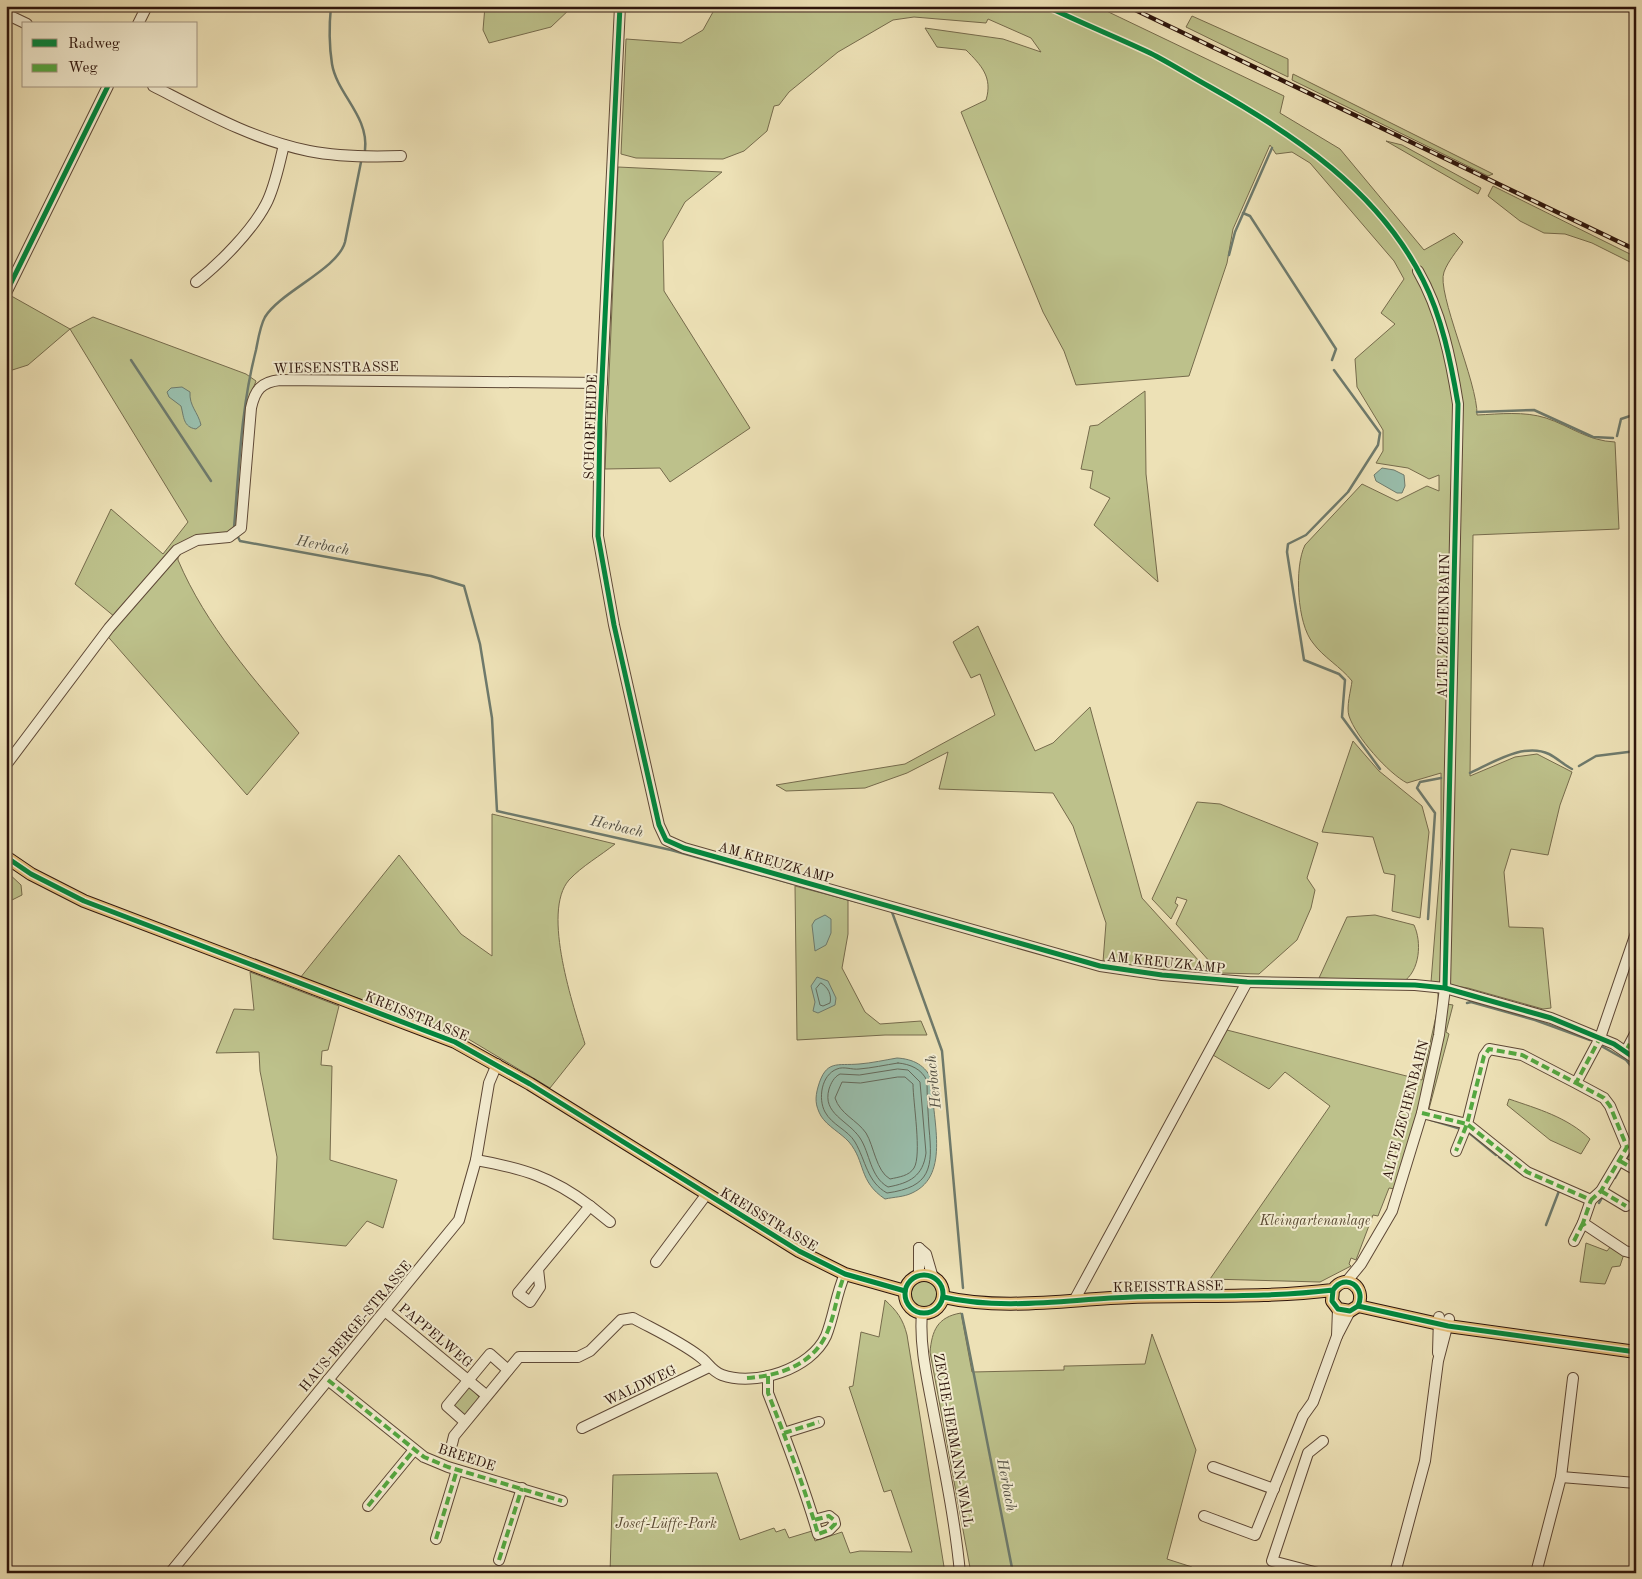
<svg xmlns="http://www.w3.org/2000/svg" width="1642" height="1579" font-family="'Old Standard TT',serif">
<rect width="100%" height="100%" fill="#ede1b6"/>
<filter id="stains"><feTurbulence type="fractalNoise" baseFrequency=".004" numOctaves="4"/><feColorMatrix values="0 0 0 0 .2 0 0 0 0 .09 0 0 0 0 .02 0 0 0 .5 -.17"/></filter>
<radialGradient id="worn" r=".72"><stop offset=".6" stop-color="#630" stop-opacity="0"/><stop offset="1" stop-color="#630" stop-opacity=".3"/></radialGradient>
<g fill="#bdc18b" stroke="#766b4c">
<polygon points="485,6 573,6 551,27 489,43 483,30"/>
<path d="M710,6H1096L1284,96L1280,113L1340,149L1424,250L1454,233L1463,242C1457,251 1448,261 1444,272C1436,292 1478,383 1477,415C1500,414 1524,411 1546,418C1570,426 1588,441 1615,442L1619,529L1473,535L1470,776L1515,757L1537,754L1572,772L1560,805L1548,855L1511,849L1504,872L1509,927L1543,928L1551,1008L1543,1009L1468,988L1431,982L1441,857V773L1407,783C1388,773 1356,737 1349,716C1346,707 1351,690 1352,681C1341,667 1323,657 1313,643C1297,624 1294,567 1305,545L1362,484L1397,501L1427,486L1439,491V475L1429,479L1408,468L1376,463L1383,451V430L1357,387L1355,359L1395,324L1381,313L1404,279L1394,261L1310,163L1292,152L1276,154L1270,145L1233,229L1227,263L1189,376L1076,385L1064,351L1043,312L961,112L986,100C993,77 981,65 966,50L937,47L925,28L1003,39L1041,52L1031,38L988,19L986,23L914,17L893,20L838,52L789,92L779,105L774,106L767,131L744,151L723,159L636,158L621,154L626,39L681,43L703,30L713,12Z"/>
<polygon points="1192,16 1288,59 1288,77 1186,27"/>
<polygon points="1293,74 1493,174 1488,176 1292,80"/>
<polygon points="1386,141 1402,145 1481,188 1478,194"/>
<polygon points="618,167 722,172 685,202 663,241 664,291 750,428 670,482 660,468 605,469"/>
<polygon points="1493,186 1636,257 1636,265 1592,243 1565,234 1544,233 1520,221 1488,196"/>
<path d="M6,293L70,329L93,317L246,374L256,381L249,399L240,521L234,532L198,536L178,554V560C206,626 254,679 299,733L247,795L103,631L115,617L75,584L111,509L163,554L188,522L70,329L28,365L6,372Z"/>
<polygon points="1145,391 1146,474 1158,582 1094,525 1110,498 1090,488 1093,471 1081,469 1090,426 1098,425"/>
<polygon points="978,626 1035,751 1053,743 1090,707 1142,898 1209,972 1164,971 1103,962 1106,923 1073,826 1053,793 939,789 948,752 907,773 865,788 786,791 776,785 905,764 995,715 980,674 971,678 953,642"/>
<polygon points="1353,741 1379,771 1422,806 1429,832 1420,918 1392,911 1395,875 1384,873 1373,837 1322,832"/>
<polygon points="1197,802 1220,804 1318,843 1307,878 1315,890 1311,908 1297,940 1259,974 1220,973 1176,924 1187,900 1177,897 1175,903 1178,905 1171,919 1152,899"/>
<path d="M492,814L615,844C600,856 582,866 569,880C541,912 574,1008 585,1044L550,1088L460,1034L300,978L399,855L461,934L492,956Z"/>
<polygon points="6,871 21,885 22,895 6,903"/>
<polygon points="795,886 848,900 848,934 842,968 865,1012 880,1024 921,1021 927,1035 885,1035 797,1040"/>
<path d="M1375,915L1414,925C1422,942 1420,971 1403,982L1319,978L1347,917Z"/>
<polygon points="250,972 339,1006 328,1050 322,1051 321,1065 332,1066 330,1160 397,1180 383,1228 367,1221 346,1246 273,1239 277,1157 260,1071 259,1052 216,1053 234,1009 254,1010"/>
<polygon points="1438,993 1441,1002 1418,1113 1395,1189 1389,1188 1378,1216 1373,1215 1356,1260 1351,1258 1349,1264 1351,1266 1320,1282 1210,1279 1330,1106 1285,1072 1269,1089 1213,1055 1223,1029 1422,1080 1438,1007"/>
<polygon points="1447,1004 1453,1005 1446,1032 1449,1034 1429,1109 1425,1108"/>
<path d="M1509,1099C1538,1109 1567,1117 1590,1139L1581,1154L1550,1140L1507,1105Z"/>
<polygon points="1586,1243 1607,1251 1611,1246 1624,1254 1620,1266 1612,1267 1605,1284 1580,1282"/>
<circle cx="924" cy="1295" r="15"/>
<path d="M885,1300C897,1311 903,1319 907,1335L945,1573H610L613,1475L717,1473L740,1540L774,1528L776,1532L785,1529L789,1538L812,1531L815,1541L842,1532L850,1553L860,1551L912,1552L891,1490L884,1492L849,1387L853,1386L861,1332L879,1337Z"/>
<path d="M961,1313L972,1372L1064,1370V1366H1068L1145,1364L1152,1334L1196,1450L1167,1559L1192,1567L1190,1573H971L930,1352C932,1331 937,1317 961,1313Z"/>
<polygon points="469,1387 480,1398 465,1416 452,1405"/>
</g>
<g fill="#99beac" stroke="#6e7a6c">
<path d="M182,387L190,392C189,406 198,412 201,425L196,429C183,427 184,417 181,406L169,397L167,392L171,388Z"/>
<polygon points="1382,468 1394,470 1404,475 1405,486 1402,493 1397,493 1376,481 1374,475"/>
<polygon points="825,915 831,919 831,933 826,945 815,951 812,925 815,920"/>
<polygon points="817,977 828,981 836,998 835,1005 818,1013 813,1011 815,1002 811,986"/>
<path d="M897,1058C913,1059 926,1065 932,1081C931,1116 952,1175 912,1193C904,1197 894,1197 885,1199C858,1181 866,1162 849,1142C841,1133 827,1126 821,1116C815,1105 815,1098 818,1087C826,1059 837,1066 859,1064C872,1063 885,1060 897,1058Z"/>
</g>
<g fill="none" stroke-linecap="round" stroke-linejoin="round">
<g stroke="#646a5c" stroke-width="1">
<path d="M821,983C828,987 832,995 830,1003L823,1006L820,1005L816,989Z"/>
<path d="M898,1063C910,1064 922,1069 927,1081C927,1097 928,1112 929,1128C933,1168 931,1187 887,1193C867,1182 866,1161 855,1142C848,1130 832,1125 825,1112C818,1099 821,1075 837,1069C844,1066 852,1070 859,1069C872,1068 885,1065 898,1063Z"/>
<path d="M898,1069L908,1070L920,1082L926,1153C923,1176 910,1183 888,1187C870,1177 870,1153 860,1138C848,1120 822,1114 829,1089C831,1083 834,1077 840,1074L859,1075Z"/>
<path d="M898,1077H905L913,1084C913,1102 922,1155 914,1168C909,1176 899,1177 890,1179C876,1171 874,1146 866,1133C857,1120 840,1114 835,1098L842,1082L860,1083Z"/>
</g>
<g stroke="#6e7a6c" stroke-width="2.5">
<path d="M331,6C329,26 329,45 332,64C337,94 369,116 365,150"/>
<polyline points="1243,213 1250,216 1336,349 1332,360"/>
<polyline points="1229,255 1235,232 1272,148"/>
<polyline points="131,360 211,481"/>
<polyline points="1334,370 1380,433 1378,445 1348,492 1306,535 1288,544 1287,552 1304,660 1339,674 1345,680 1342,717 1380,769"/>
<polyline points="1477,412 1534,410 1593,437 1613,438"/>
<polyline points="1617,436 1621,419 1636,414"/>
<path d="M234,528C239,468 241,408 256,350C258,340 260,326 265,317C280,292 338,269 345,242L361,162"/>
<polyline points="237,535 240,541 431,576 464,586 480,644 492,718 497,811 671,850 858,902"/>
<polyline points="1579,766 1596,756 1636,751"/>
<path d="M1470,773C1492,763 1524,742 1549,754C1557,758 1564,765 1572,769"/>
<polyline points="892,912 942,1051 963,1288"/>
<polyline points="1428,919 1435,813 1417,788 1420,782 1441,778"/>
<polyline points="1467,1003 1471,1002 1535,1020 1590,1040"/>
<polyline points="1603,1047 1626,1060 1636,1072"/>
<polyline points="1431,1120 1461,1129"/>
<polyline points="1468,1132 1496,1155"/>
<polyline points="1499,1157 1523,1175"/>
<polyline points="1625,1161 1633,1148"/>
<polyline points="1615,1178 1622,1165"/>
<polyline points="1599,1203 1603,1196"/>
<polyline points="1546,1225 1559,1191"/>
<polyline points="962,1314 1013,1573"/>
</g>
<defs>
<g id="minor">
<polyline points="620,6 600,421 598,536 614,625 659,825 666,840 684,848 1100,966 1162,975 1247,982 1415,985 1445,988 1551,1018 1614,1044 1636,1059"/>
<polyline points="6,14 27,24"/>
<polyline points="138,24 147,6"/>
<path d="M153,86C204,112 254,140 309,151C339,157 371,157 401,156"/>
<path d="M196,282C219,264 252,231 266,204C275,187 279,164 284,145"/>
<polyline points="6,293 108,86"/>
<path d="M6,765L109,628L177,550L197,540L229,537L241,528L251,408C255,390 261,382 280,380L602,383"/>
<polyline points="1626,1051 1636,1032"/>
<polyline points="1576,1083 1604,1098 1610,1106 1627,1147 1601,1191 1591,1200 1527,1172 1467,1124 1484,1056 1489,1049 1522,1055 1576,1083 1600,1038 1636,933"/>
<polyline points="1422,1113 1467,1124 1456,1151"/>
<path d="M476,1160C522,1168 552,1177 590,1206L518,1293L530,1302L540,1287L538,1269"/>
<polyline points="1620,1161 1636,1170"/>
<polyline points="1601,1191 1626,1206"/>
<polyline points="1591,1200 1583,1223 1625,1251 1636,1254"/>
<polyline points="590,1206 610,1222"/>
<polyline points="1574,1241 1583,1223"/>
<polyline points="919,1248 926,1254 933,1278"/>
<polyline points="656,1262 706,1195"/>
<polyline points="919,1276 919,1248"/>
<path d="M1347,1281L1361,1264L1392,1211L1422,1113L1439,1035L1445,988L1458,404C1451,359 1441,311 1418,271"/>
<polyline points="1075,1299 1247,982"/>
<polyline points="1338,1309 1337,1336 1350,1311"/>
<polyline points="386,1312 486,1395"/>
<path d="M922,1313C919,1346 928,1382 934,1415C944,1467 955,1520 960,1573"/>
<polyline points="1438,1353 1439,1317"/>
<path d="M768,1376V1393C786,1439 804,1486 818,1534L829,1530L835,1524L834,1520L829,1516L814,1520"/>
<polyline points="328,1380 424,1457 448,1467 562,1501"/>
<polyline points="465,1422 447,1406 490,1354 508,1370"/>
<polyline points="582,1428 709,1367"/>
<polyline points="784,1433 819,1422"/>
<path d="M452,1444L454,1436L519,1357H578L590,1351L621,1320L633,1318C655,1330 679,1341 699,1356C708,1362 711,1371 722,1375C755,1387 811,1369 826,1336C834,1316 836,1294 845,1274"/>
<polyline points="1213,1467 1274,1489"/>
<polyline points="1561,1477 1636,1483"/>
<polyline points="368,1506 414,1450"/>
<polyline points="1204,1516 1255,1535 1303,1416 1313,1402 1337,1336"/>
<polyline points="436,1539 457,1470"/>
<polyline points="499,1560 522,1488"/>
<polyline points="170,1573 459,1220 476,1160 489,1083 497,1064"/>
<polyline points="1318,1573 1272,1561 1308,1453 1323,1441"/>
<polyline points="1395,1573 1425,1461 1438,1361 1449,1319"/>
<polyline points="1536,1573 1561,1477 1573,1378"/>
</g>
<g id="major">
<polyline points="6,857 31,874 84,901 455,1042 530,1084 799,1251 845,1274 905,1291"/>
<circle cx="924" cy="1294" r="19"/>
<path d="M943,1297C1004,1311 1070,1299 1132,1297C1199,1295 1266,1298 1333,1290C1345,1272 1367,1287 1358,1306L1350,1311L1338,1309L1332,1301L1333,1290"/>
<polyline points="1358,1306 1448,1326 1636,1352"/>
</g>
</defs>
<use href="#minor" stroke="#5e4836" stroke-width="12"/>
<use href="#major" stroke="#2e150c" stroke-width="14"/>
<use href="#minor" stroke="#f3ecd0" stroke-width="10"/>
<use href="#major" stroke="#e6c07b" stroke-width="12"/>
<defs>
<polyline id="rail" points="1127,6 1636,250"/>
</defs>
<use href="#rail" stroke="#2e150c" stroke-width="4.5"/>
<use href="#rail" stroke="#f3ecd0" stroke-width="2.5" stroke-dasharray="8" stroke-linecap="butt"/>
<g stroke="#54a941" stroke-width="4" stroke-dasharray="8 4" stroke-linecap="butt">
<polyline points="1626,1051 1636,1032"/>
<polyline points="1576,1083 1604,1098 1610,1106 1627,1147 1601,1191 1591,1200 1527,1172 1467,1124 1484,1056 1489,1049 1522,1055 1576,1083 1600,1038 1604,1040"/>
<polyline points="1422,1113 1467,1124 1456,1151"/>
<polyline points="1620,1161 1636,1170"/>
<polyline points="1601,1191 1626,1206"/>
<polyline points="1585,1226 1583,1223 1591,1200"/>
<polyline points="1574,1241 1583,1223"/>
<path d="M768,1376V1393C786,1439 804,1486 818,1534L829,1530L835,1524L834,1520L829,1516L814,1520"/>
<path d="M747,1378C777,1376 810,1366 825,1337C835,1318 836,1294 845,1274"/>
<polyline points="328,1380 424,1457 448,1467 562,1501"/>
<polyline points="784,1433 819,1422"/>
<polyline points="368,1506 414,1450"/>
<polyline points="436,1539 457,1470"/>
<polyline points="499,1560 522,1488"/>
</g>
<defs>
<g id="cycleway">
<polyline points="620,6 600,421 598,536 614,625 659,825 666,840 684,848 1100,966 1162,975 1247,982 1415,985 1445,988 1551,1018 1614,1044 1636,1059"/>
<path d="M1046,6C1081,23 1116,37 1150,53C1170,63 1190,76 1210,87C1293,134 1379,191 1423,280C1442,317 1451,363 1458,404L1445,988"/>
<polyline points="6,293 108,86"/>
<polyline points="6,857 31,874 84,901 455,1042 530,1084 799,1251 845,1274 905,1291"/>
<circle cx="924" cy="1294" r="19"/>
<path d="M943,1297C1004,1311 1070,1299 1132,1297C1199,1295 1266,1298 1333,1290C1345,1272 1367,1287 1358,1306L1350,1311L1338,1309L1332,1301L1333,1290"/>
<polyline points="1358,1306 1448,1326 1636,1352"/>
</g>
</defs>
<use href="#cycleway" stroke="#f3ecd0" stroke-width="8"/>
<use href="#cycleway" stroke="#00873e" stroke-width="5"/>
</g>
<g text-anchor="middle" stroke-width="4" stroke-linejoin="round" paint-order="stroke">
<g font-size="14" fill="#2e150c" stroke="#f3ecd0">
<text transform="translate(336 367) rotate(-1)" y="5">WIESENSTRASSE</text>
<text transform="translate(590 427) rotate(-88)" y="5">SCHORFHEIDE</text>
<text transform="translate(1443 626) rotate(-89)" y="5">ALTE ZECHENBAHN</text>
<text transform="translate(776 862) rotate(16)" y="5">AM KREUZKAMP</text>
<text transform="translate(1166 962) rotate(6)" y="5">AM KREUZKAMP</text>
<text transform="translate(417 1016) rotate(22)" y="5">KREISSTRASSE</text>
<text transform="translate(1405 1110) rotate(-75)" y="5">ALTE ZECHENBAHN</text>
<text transform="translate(769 1219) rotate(31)" y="5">KREISSTRASSE</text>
<text transform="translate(1168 1286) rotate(-1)" y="5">KREISSTRASSE</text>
<text transform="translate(355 1326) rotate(-50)" y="5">HAUS-BERGE-STRASSE</text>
<text transform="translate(436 1335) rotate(40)" y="5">PAPPELWEG</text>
<text transform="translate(640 1385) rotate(-25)" y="5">WALDWEG</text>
<text transform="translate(954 1440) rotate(80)" y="5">ZECHE-HERMANN-WALL</text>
<text transform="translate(467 1457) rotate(18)" y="5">BREEDE</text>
</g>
<g font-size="14" font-style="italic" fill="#594932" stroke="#f3ecd0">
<text x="1315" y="1225">Kleingartenanlage</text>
<text x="666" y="1528">Josef-Lüffe-Park</text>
</g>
<g font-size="15" font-style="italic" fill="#535044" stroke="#f3ecd0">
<text transform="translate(323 545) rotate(11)" y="5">Herbach</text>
<text transform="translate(617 826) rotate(13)" y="5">Herbach</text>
<text transform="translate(933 1082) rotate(-96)" y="5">Herbach</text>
<text transform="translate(1007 1485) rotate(79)" y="5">Herbach</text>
</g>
</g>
<rect width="1642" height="1579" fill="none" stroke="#ede1b6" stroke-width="25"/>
<rect x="8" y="8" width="1627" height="1564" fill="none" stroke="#2e150c" stroke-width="2.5"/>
<rect x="12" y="12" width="1617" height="1554" fill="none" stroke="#2e150c"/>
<rect x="22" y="22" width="175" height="65" fill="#f3ecd0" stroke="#a49682"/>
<rect x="32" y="39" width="25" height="8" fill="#00873e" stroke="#a49682"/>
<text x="68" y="48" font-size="15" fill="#2e150c">Radweg</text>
<rect x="32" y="64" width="25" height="8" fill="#54a941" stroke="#a49682"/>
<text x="68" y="72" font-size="15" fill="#2e150c">Weg</text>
<rect width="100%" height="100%" filter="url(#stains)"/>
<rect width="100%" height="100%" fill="url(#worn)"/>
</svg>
